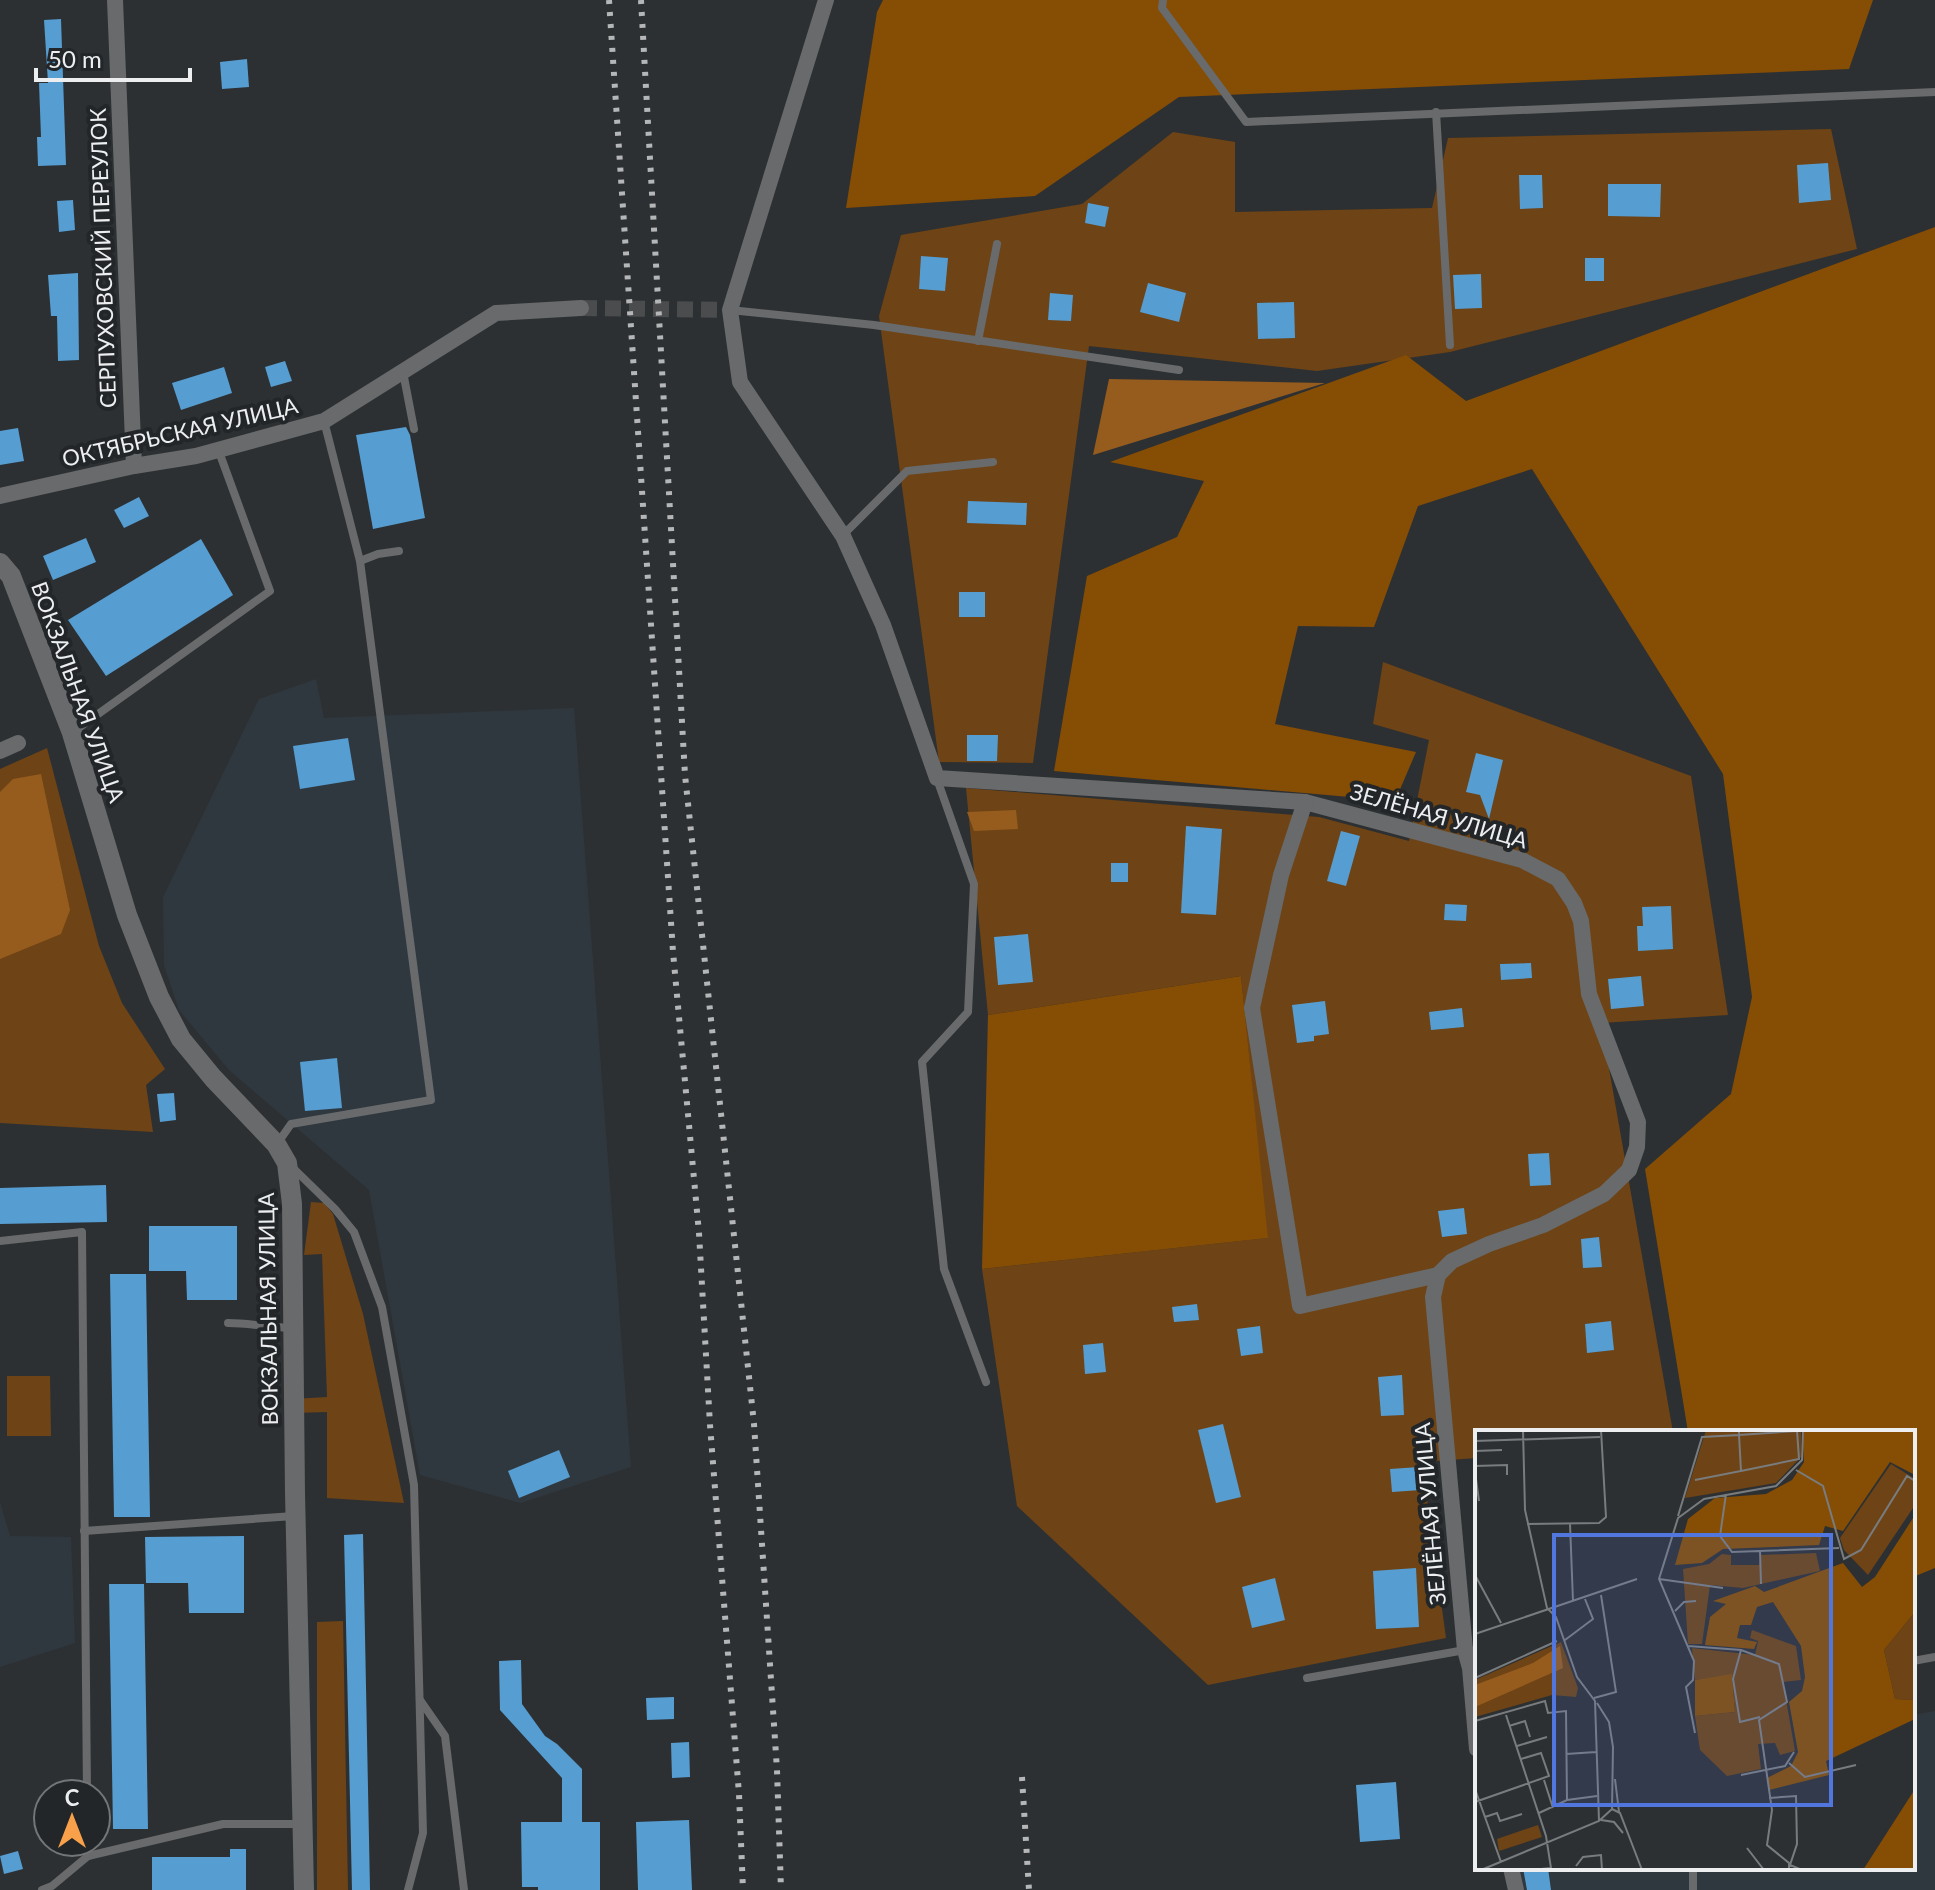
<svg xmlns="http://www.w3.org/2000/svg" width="1935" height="1890" font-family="Lato,sans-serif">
<rect width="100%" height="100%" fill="#2d3032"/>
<g fill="#30383f">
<polygon points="316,679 324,718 574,708 631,1467 521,1503 420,1475 369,1190 229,1070 179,1010 164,965 163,897 259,699"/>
<polygon points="0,1502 10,1536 71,1537 75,1643 0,1667"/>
<polygon points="1935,1711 1935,1890 1521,1890 1516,1868 1913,1868 1913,1715"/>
</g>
<g fill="#6e4315">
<polygon points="1831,129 1857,249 1450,352 1317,371 1089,346 1033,763 939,762 879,316 901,235 1082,204 1173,132 1235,142 1235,212 1432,208 1448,138"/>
<polygon points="1383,662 1691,776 1728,1015 1601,1023 1673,1432 1477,1432 1477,1458 1422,1462 1446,1638 1208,1685 1017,1506 982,1269 1267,1238 1241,976 988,1015 966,788 1319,817 1409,841 1429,740 1373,724"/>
<polygon points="47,748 99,946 122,1003 165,1069 146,1085 153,1132 0,1123 0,769"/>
<polygon points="311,1202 324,1203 333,1214 363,1314 404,1503 327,1498 327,1412 294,1413 293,1399 327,1397 322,1254 304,1255"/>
<polygon points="7,1376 50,1376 51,1436 7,1436"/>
<polygon points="343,1621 348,1890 317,1890 317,1622"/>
</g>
<g fill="#864d04">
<polygon points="883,0 1873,0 1849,69 1179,97 1035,196 846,208 877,12"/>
<polygon points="1935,227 1935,1568 1913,1577 1913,1432 1688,1432 1645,1169 1731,1094 1752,997 1723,774 1532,469 1418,506 1374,627 1298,626 1275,724 1416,752 1395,801 1054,771 1087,576 1177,537 1204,481 1110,462 1406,355 1466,401"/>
<polygon points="1241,976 1268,1238 982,1269 988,1015"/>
</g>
<g fill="#965c1d">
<polygon points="1109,379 1325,383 1093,455"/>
<polygon points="41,774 70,910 61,934 0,959 0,792 13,779"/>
<polygon points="1016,810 1018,829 974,831 967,812"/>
</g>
<g fill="#569dd2">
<polygon points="61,19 66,165 38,166 37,137 41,137 39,83 48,83 44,20"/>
<polygon points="247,59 249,87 222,89 220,62"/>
<polygon points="1828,163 1831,200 1799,203 1797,165"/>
<polygon points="1519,175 1542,175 1543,208 1520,209"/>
<polygon points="1608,184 1661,184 1660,217 1608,216"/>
<polygon points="73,200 75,230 59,232 57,201"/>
<polygon points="1088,203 1109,207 1105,227 1085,223"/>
<polygon points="921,256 948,258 945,291 919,289"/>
<rect x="1585" y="258" width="19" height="23"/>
<polygon points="78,273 79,360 58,361 57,316 51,316 48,275"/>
<polygon points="1481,274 1482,308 1455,309 1453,275"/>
<polygon points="1148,283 1186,293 1179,322 1140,312"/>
<polygon points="1050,293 1073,295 1071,321 1048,320"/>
<polygon points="1294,302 1295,338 1258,339 1257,303"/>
<polygon points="285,361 292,381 271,387 265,367"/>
<polygon points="224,367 232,393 181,410 172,383"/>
<polygon points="406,427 410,435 425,518 373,529 356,435"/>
<polygon points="18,428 24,461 0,465 0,431"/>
<polygon points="139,497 149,516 124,528 114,510"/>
<polygon points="968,501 1027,503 1026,525 967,523"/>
<polygon points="86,538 96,562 53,580 43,556"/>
<polygon points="201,539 233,595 106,676 68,620"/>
<rect x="959" y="592" width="26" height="25"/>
<polygon points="967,735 998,735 997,761 967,761"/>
<polygon points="348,738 355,780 300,789 293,746"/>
<polygon points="1476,753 1503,760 1489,819 1480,795 1466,792"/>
<polygon points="1186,826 1222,829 1216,915 1181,913"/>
<polygon points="1341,831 1360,836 1346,886 1327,881"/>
<rect x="1111" y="863" width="17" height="19"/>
<polygon points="1445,904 1467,905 1466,921 1444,920"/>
<polygon points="1671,906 1673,949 1638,951 1637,926 1643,926 1642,907"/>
<polygon points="1028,934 1033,982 998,985 994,937"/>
<polygon points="1531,963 1532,978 1501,980 1500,964"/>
<polygon points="1641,976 1644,1006 1611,1009 1608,979"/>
<polygon points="1325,1001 1329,1034 1314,1036 1314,1041 1297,1043 1292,1005"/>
<polygon points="1462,1008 1464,1027 1431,1030 1429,1012"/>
<polygon points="337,1058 342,1108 305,1111 300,1062"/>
<polygon points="174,1093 176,1120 160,1122 157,1094"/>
<polygon points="1549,1153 1551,1185 1530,1186 1528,1154"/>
<polygon points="106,1185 107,1222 0,1224 0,1188"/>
<polygon points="1464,1208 1467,1234 1442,1237 1438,1211"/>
<polygon points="149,1226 237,1226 237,1300 187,1300 186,1271 149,1271"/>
<polygon points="1599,1237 1602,1267 1583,1268 1581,1239"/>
<polygon points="110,1274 146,1274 150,1517 114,1517"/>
<polygon points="1197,1304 1199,1320 1174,1322 1172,1307"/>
<polygon points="1611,1321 1614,1350 1587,1353 1585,1324"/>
<polygon points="1260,1326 1263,1353 1241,1356 1237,1329"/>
<polygon points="1103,1343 1106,1372 1085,1374 1083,1345"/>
<polygon points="1402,1375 1404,1415 1381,1416 1378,1377"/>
<polygon points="1223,1424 1241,1497 1216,1503 1198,1430"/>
<polygon points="559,1450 570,1477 519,1498 508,1471"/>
<polygon points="1419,1467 1421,1490 1392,1492 1390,1469"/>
<polygon points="363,1534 370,1890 352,1890 344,1535"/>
<polygon points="244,1536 244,1613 189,1613 188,1583 146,1583 145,1537"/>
<polygon points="1416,1568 1419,1627 1376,1629 1373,1571"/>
<polygon points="1275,1578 1285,1620 1252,1628 1242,1587"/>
<polygon points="109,1584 144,1584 148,1829 113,1829"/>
<polygon points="521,1660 522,1704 545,1736 557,1744 582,1769 582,1822 600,1822 600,1890 538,1890 538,1887 522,1887 521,1822 562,1822 562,1778 500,1710 499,1661"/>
<polygon points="674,1697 674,1719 647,1720 646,1698"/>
<polygon points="689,1742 690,1777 672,1778 671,1743"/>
<polygon points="1396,1782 1400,1839 1360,1842 1356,1785"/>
<polygon points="689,1820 692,1890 638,1890 636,1822"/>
<polygon points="230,1849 246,1849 246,1890 152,1890 152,1857 230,1857"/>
<polygon points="18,1851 23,1869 4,1874 0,1856"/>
<polygon points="1523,1868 1548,1868 1551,1890 1527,1890"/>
</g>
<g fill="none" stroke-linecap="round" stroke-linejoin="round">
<polyline stroke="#4a4c4e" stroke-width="16" stroke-dasharray="16 8" stroke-linecap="butt" points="581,308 730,310"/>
<g stroke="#686a6b" stroke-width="8">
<polyline points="1163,0 1162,8 1246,122 1935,92"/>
<polyline points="1436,112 1450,345"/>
<polyline points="730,310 874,325 1179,370"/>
<polyline points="978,341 997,244"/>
<polyline points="403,372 414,429"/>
<polyline points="843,535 907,471 993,462"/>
<polyline points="360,561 378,554 399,551"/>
<polyline points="73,732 270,591 218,449"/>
<polyline points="937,779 974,884 968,1012 922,1062 944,1269 986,1382"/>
<polyline points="277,1144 291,1124 431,1100 360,561 324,421"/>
<polyline points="291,1166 335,1209 354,1232 382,1307 414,1485 423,1833 408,1890"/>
<polyline points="0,1241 82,1232 87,1794"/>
<path d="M228,1323C251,1323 271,1328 293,1328"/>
<polyline points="84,1531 294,1516"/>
<polyline points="1913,1661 1935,1657"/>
<polyline points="1307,1678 1465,1650 1477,1651"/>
<polyline points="420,1700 445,1736 464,1890"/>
<polyline points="88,1842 88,1856"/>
<polyline points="1693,1868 1693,1890"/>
<polyline points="42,1890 52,1886 88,1856 223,1824 301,1824"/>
</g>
<g stroke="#686a6b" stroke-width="16">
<polyline points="115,0 134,466"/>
<polyline points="826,0 730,310 740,382 843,536 883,625 937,778 1305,802 1522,860 1558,879 1574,903 1581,921 1589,994 1638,1122 1637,1147 1629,1170 1604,1194 1543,1225 1489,1244 1452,1261 1438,1275 1433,1297 1465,1650 1470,1668 1477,1749"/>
<polyline points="0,496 134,466 196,456 324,421 496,313 581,308"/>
<polyline points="0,751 18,743"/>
<polyline points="1305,802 1281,875 1252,1008 1300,1306 1438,1275"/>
<polyline points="1511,1868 1516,1890"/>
</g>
<polyline stroke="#686a6b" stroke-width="20" points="0,563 11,576 72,733 127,915 159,997 181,1039 213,1078 276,1144 287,1163 292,1204 295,1493 304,1890"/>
<g stroke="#b4b6b8" stroke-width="6" stroke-dasharray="4 8" stroke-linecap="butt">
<polyline points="609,0 673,952 699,1233 710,1425 739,1794 743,1890"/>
<polyline points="641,0 685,775 754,1424 777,1770 781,1890"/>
<polyline points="1022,1777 1029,1890"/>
</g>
</g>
<g text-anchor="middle" stroke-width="8" stroke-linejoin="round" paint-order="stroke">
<g font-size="22" fill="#eceef0" stroke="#232628">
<text transform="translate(103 258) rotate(-92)" y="8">СЕРПУХОВСКИЙ ПЕРЕУЛОК</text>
<text transform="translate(180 432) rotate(-13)" y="8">ОКТЯБРЬСКАЯ УЛИЦА</text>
<text transform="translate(78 692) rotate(70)" y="8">ВОКЗАЛЬНАЯ УЛИЦА</text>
<text transform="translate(1439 816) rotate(16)" y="8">ЗЕЛЁНАЯ УЛИЦА</text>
<text transform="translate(268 1309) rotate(-91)" y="8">ВОКЗАЛЬНАЯ УЛИЦА</text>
<text transform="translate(1430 1514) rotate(-95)" y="8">ЗЕЛЁНАЯ УЛИЦА</text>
</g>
</g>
<g transform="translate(1475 1430)">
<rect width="440" height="440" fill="#2d3032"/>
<path d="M231,0H326V27L301,53L210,68ZM416,34L440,49V75L393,145L369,120L365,108ZM341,123L345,141L268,158L235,155L227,214H213L208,139L234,134L247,124L256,125V135H284L286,125ZM440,182V270L420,269L409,220ZM277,200L321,216L326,250L308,252L320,321L305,325L300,313L283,314L286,339L252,346L225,320L220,286L260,282L257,245L220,250L217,218L280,225L283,211L275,208ZM86,212L103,258L101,267L77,265L0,287V250ZM63,395L67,407L24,421L22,409Z" fill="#6e4315"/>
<path d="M327,0H440V45L415,32L368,101L350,96L344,115L248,119L227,133L200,135L213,89L240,68L291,64L317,50L329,32ZM440,85V182L409,220L420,269L440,270V289L351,331L354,345L294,360L292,348L316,336L323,322L314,272L327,261L330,247L326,216L298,172L282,177L276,195H265L262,208L282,212L279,219L230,215L235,187L251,174L238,171L280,156L289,162L368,133L387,157L400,147ZM257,244L260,282L220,286V250ZM440,359V440H388Z" fill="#864d04"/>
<path d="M85,216L88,238L0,277V255L58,233Z" fill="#965c1d"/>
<path fill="none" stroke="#797c7e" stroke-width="2" d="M48,0L50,80L72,178L81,187L102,247L120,271L124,391M0,11L125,7M0,21L27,20M0,36L32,35V45M321,40L348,56L369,129L386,120L432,46L440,51M266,41L324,29L322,0M0,42L4,71M220,50L266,41L264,5L322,1M251,64L245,106L257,122L364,118M203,86L227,7L264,5V0M52,94L124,93L131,87L126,0M95,94L98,171M285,121L286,154M0,145L26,193M184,149L248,158M200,181L209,172L221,171M0,204L162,149M90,210L118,189L110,169M213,216L266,220L304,234L312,272L284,290L297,380L292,415L314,433V440M266,220L258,249L265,292L285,287M0,248L82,211M119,268L141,262L126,165M31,285L71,406L76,438L56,440M0,291L70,271L73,283L91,281L92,370M34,296L50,291L55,307M220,303L211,257L218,250L219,231L184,149L203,88L229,69L301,56L327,30L328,0M42,316L72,307M91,324L121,322M314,333L330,347L381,335M266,345L310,336L319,322M140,349L144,382M69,350L78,378M0,359L26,432M294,368L321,366L322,414L315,435L327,440M0,372L74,346L66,323L46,329M137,379L145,383L167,440M64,383L92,370L122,366M10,387L22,383L25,391L47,384M126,390L139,392L148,403M272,418L289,440M101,436L108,427L126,425L127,440M6,440L124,391L137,379L138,317L134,292L122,273"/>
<path fill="#5176de" fill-opacity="0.15" stroke="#5176de" stroke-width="4" d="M79,105H356V375H79Z"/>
<rect width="440" height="440" fill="none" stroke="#eceef0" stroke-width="4"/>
</g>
<g transform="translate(72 1818)"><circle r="38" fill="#232628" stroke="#737678" stroke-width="2"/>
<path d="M0-6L14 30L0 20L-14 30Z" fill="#f8a14a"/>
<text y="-12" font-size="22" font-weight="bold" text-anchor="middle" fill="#eceef0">С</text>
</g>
<path d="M36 68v12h154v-12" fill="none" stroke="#eceef0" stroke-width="4"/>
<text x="48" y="68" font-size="24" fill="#eceef0" stroke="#232628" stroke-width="6" paint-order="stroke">50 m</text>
</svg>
